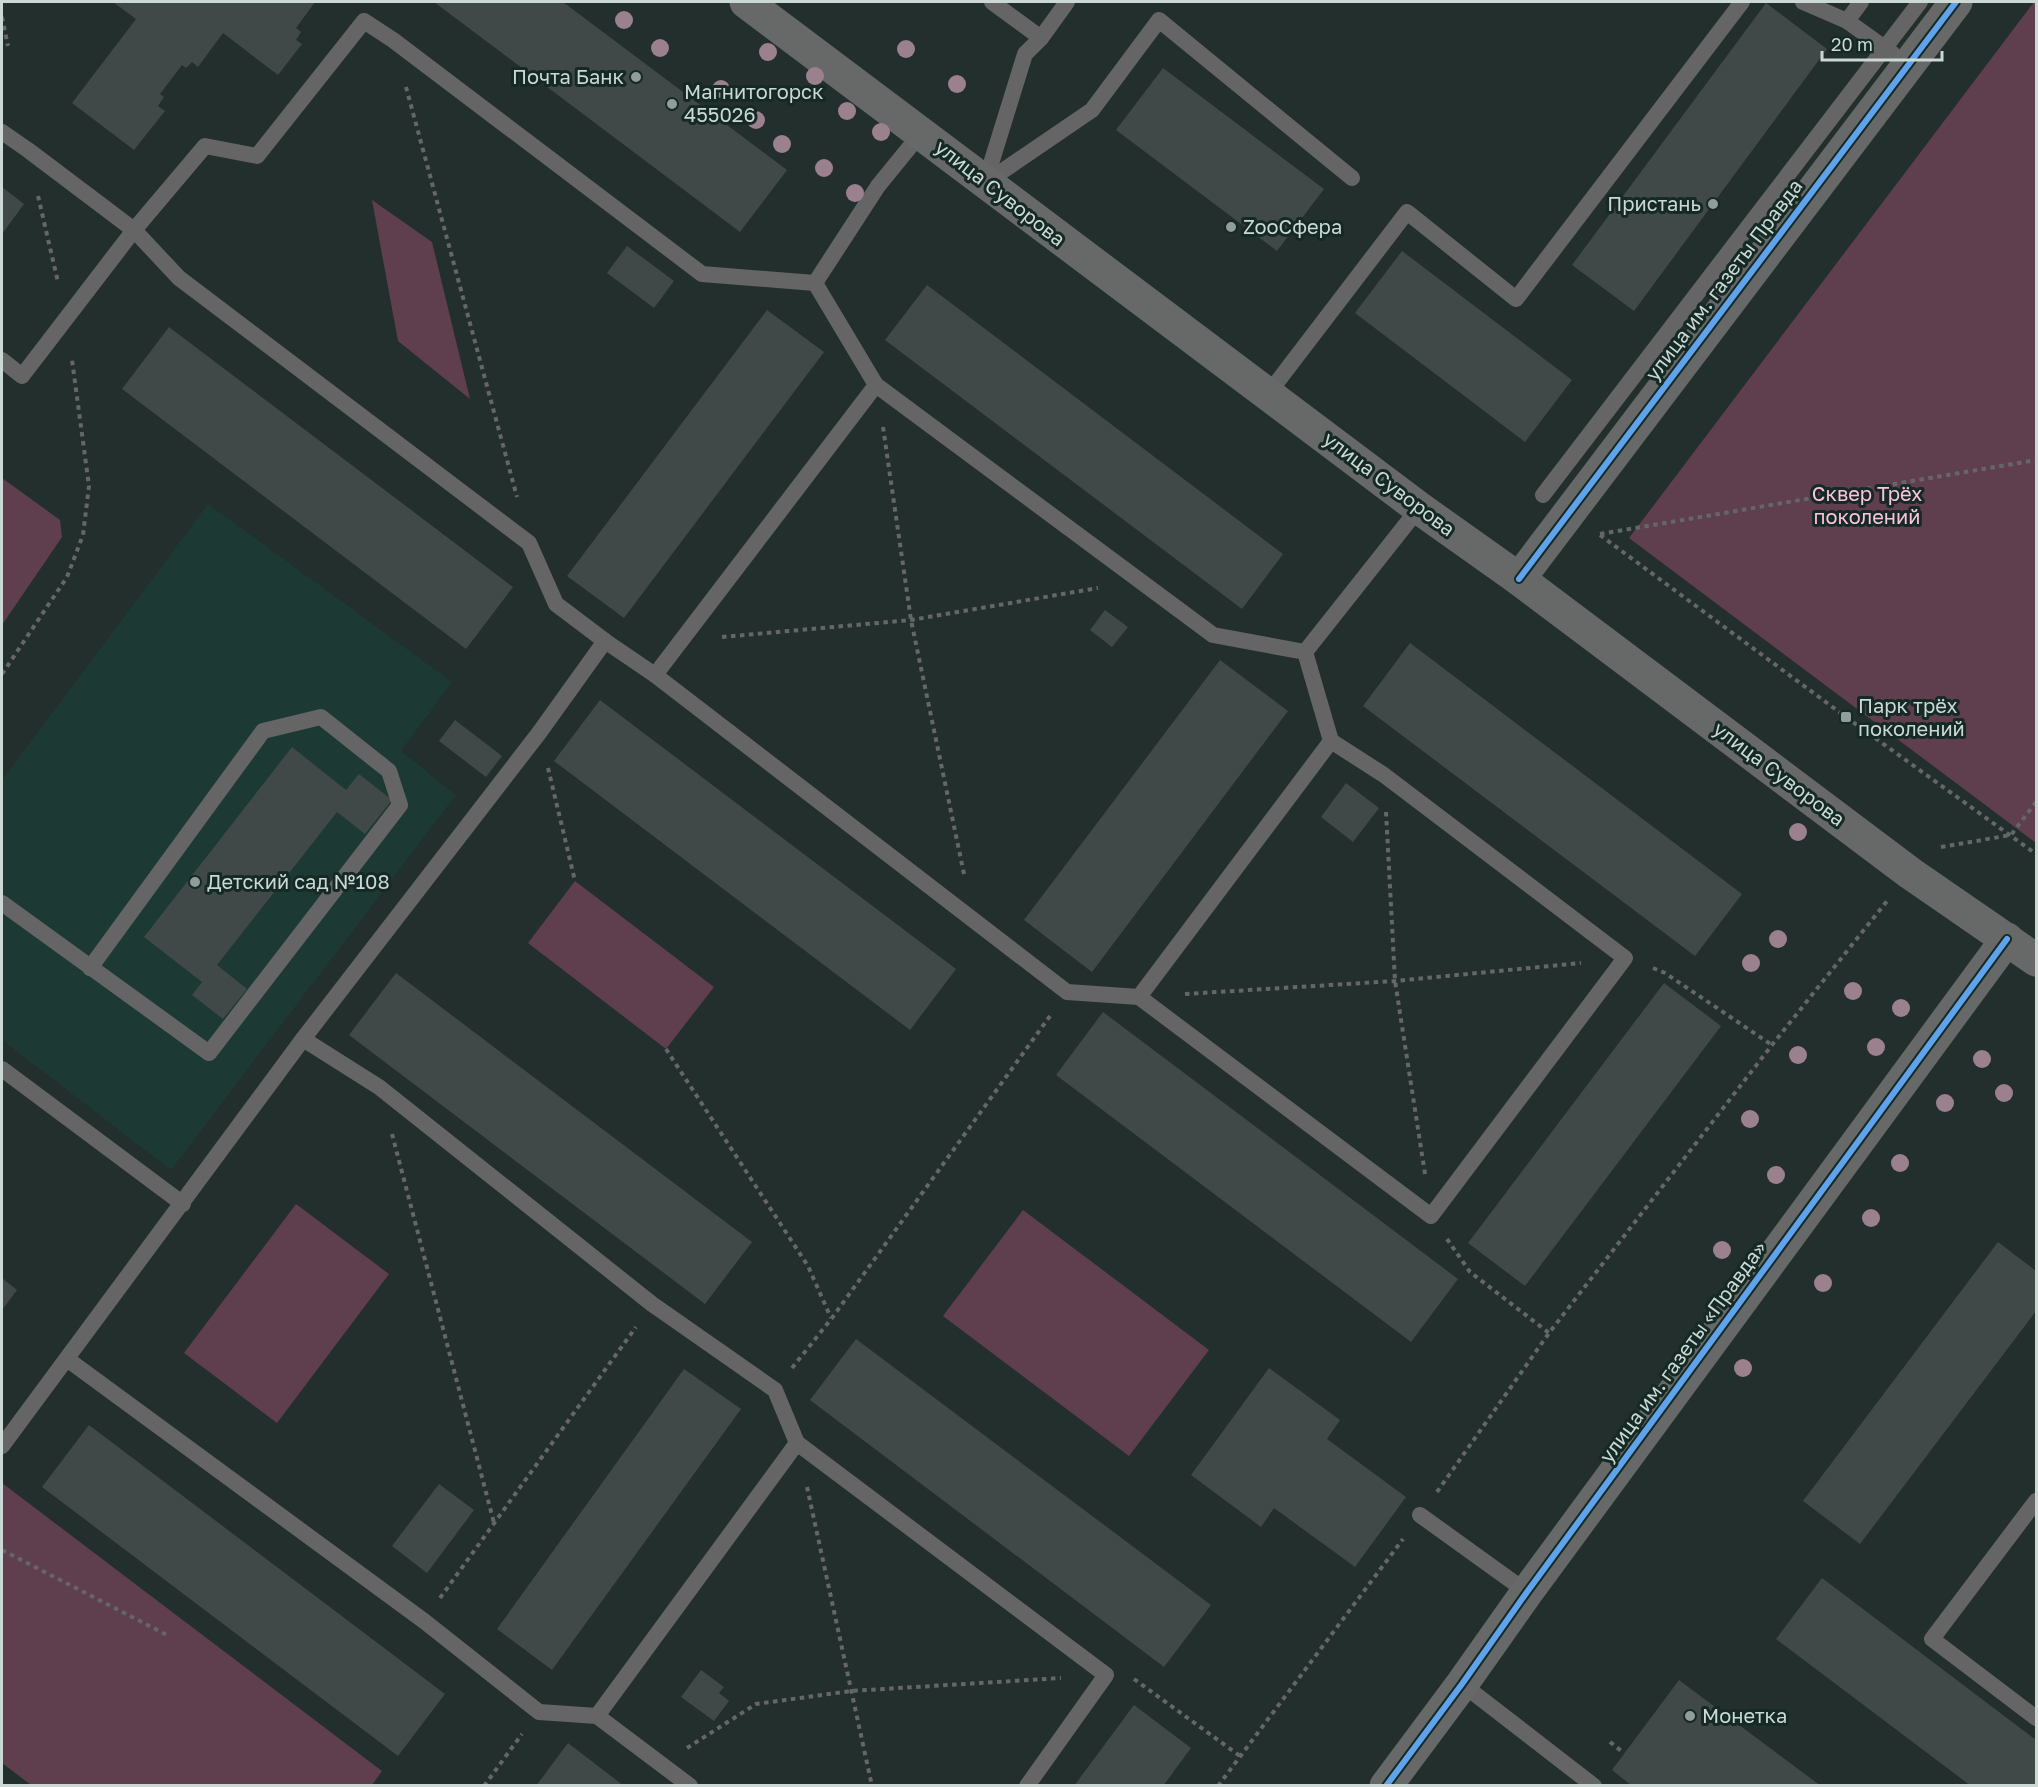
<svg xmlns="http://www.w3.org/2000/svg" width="2038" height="1787" font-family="'Golos Text',sans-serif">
<rect width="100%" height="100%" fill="#232f2c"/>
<polygon fill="#1d3933" points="208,504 452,682 401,751 456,795 171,1170 2,1040 2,780"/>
<g fill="#5f3e4e">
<polygon points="2034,2 2036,2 2036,843 1629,538"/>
<polygon points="372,200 432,242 470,399 398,341"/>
<polygon points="2,478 60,520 62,537 2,625"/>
<polygon points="575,881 714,987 666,1049 528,943"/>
<polygon points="296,1204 389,1274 277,1423 184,1353"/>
<polygon points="1023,1210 1209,1350 1129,1456 943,1316"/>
<polygon points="2,1483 382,1771 372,1785 31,1785 2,1763"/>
</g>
<g fill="#404947">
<polygon points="113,2 315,2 296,28 301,32 296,40 302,44 278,75 223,33 198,67 192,62 186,68 182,65 160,94 164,97 158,106 165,111 134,150 72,103 136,19"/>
<polygon points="434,2 563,2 787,170 740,232"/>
<polygon points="1766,3 1827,49 1634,311 1572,265"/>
<polygon points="1163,68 1324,189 1277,251 1116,130"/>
<polygon points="2,187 24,204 2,234"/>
<polygon points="627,246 674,281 654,308 607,273"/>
<polygon points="1402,251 1572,380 1525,442 1355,313"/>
<polygon points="927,285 1283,554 1242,609 885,340"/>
<polygon points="767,310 824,352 624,618 567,576"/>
<polygon points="169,327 513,587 466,649 122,389"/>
<polygon points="1105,610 1128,627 1112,647 1090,630"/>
<polygon points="1410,643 1742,894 1695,956 1363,706"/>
<polygon points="1220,660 1288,711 1092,972 1024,920"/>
<polygon points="600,700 956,969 910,1030 554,761"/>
<polygon points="455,720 502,756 486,777 439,741"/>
<polygon points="292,747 346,790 359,774 392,800 365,834 337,812 217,965 247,989 223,1019 192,995 202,982 144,937"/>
<polygon points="1346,783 1379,808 1353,842 1321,817"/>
<polygon points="396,973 752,1242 705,1304 349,1035"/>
<polygon points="1664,983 1721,1026 1525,1286 1468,1243"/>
<polygon points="1103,1012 1458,1279 1411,1342 1056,1075"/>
<polygon points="1998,1242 2036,1271 2036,1311 1860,1544 1803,1501"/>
<polygon points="2,1278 17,1290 2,1310"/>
<polygon points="856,1339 1211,1605 1164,1667 810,1400"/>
<polygon points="1269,1368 1340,1420 1327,1439 1406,1497 1355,1567 1274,1508 1261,1527 1191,1475"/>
<polygon points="684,1369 741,1409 552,1670 497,1629"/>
<polygon points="89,1425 445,1694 398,1756 42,1487"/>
<polygon points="439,1484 474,1510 427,1573 392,1546"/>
<polygon points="1822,1578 2036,1740 2036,1786 1971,1786 1776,1639"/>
<polygon points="701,1670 724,1687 719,1693 729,1701 714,1721 681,1697"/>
<polygon points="1679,1680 1821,1786 1632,1786 1612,1770"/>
<polygon points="1134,1705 1191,1748 1163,1786 1074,1786"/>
<polygon points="568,1743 624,1786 536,1786"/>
</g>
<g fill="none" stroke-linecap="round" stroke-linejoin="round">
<g stroke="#656767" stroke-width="4" stroke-dasharray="4.5 4.5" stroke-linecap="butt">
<polyline points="2,17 8,46"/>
<polyline points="406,87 517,497"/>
<polyline points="38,196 58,282"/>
<polyline points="883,427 911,620 964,874"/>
<polyline points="1600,534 2036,460"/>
<polyline points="1600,535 1846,717 2036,854"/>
<polyline points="722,637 911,620 1098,588"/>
<polyline points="2,674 67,577 83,535 89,486 72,360"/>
<polyline points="548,768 575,881"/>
<polyline points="1386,812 1395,981 1425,1174"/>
<polyline points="1941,847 2011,835 2036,802"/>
<polyline points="1653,968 1665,973 1772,1045"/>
<polyline points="1185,994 1395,981 1581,963"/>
<polyline points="666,1049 808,1266 831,1318"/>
<polyline points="392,1134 494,1523"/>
<polyline points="1447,1239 1470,1272 1549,1333"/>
<polyline points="792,1368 832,1318 1050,1016"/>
<polyline points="807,1487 872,1786"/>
<polyline points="1437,1492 1549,1333 1772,1045 1887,901"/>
<polyline points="2,1550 169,1636"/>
<polyline points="440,1598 636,1327"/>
<polyline points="1134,1679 1240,1756"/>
<polyline points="1610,1742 1624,1753"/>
<polyline points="687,1748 756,1704 851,1691 1061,1678"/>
<polyline points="484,1786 522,1734"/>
<polyline points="1218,1786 1403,1539"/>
</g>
<g stroke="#666566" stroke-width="16">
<polyline points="992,2 1041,38"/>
<polyline points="1803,2 1847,21 1893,54"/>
<polyline points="1847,21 1861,2"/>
<polyline points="2,132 28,150 134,230 179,278 529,543 556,604 605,641 539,733 303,1039 2,1446"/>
<polyline points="985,183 1092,110 1159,20 1352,178"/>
<polyline points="985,183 1025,54 1041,38 1067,2"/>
<polyline points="815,283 878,186 922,132"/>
<polyline points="2,360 22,376 134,230 205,146 257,156 364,21 393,40 702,274 815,283 876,385 1213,635 1305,652 1331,741 1384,775 1625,958 1431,1216 1139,997"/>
<polyline points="1268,394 1407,212 1516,299 1742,2"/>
<polyline points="1543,495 1920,2"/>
<polyline points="605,641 655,675 876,385"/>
<polyline points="1305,652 1419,508"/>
<polyline points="655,675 1067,992 1139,997 1331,741"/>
<polyline points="2,903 209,1053 400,805 389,771 321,717 263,731 90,968"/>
<polyline points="303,1039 379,1087 652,1304 775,1390 797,1443 1106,1675 1027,1786"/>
<polyline points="2,1069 183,1204"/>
<polyline points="67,1359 424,1621 539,1712 597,1716 690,1786"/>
<polyline points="2036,1501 1932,1639 2036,1718"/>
<polyline points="1420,1515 1527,1592"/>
<polyline points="1462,1684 1594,1786"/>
<polyline points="597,1716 797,1443"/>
</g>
<g stroke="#676868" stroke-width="33">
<polyline points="746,2 1419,508 1519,579 1910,873 2036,960"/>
<polyline points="1519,579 1956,2"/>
<polyline points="1386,1786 1462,1684 1527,1592 2007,939"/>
</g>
<defs>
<g id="cycleway">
<polyline points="1519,579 1956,2"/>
<polyline points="1386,1786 1462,1684 1527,1592 2007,939"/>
</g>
</defs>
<use href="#cycleway" stroke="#152925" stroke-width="10"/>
<use href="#cycleway" stroke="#60a3ed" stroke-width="6"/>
</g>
<g fill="#9b808d">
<circle cx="624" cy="20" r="9"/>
<circle cx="660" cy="48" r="9"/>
<circle cx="906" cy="49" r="9"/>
<circle cx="768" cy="52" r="9"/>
<circle cx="815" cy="76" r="9"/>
<circle cx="957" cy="84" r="9"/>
<circle cx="721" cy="89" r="9"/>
<circle cx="847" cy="111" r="9"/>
<circle cx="756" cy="120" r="9"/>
<circle cx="881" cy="132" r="9"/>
<circle cx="782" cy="144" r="9"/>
<circle cx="824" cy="168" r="9"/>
<circle cx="855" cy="193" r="9"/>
<circle cx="1798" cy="832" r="9"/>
<circle cx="1778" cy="939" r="9"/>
<circle cx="1751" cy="963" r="9"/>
<circle cx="1853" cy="991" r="9"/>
<circle cx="1901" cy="1008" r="9"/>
<circle cx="1876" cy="1047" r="9"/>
<circle cx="1798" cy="1055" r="9"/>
<circle cx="1982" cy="1059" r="9"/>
<circle cx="2004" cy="1093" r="9"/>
<circle cx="1945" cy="1103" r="9"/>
<circle cx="1750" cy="1119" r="9"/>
<circle cx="1900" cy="1163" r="9"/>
<circle cx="1776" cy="1175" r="9"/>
<circle cx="1871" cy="1218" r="9"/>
<circle cx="1722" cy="1250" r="9"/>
<circle cx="1823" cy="1283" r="9"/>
<circle cx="1743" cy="1368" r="9"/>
</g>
<g fill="#909d99" stroke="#152925" stroke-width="2">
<circle cx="636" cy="77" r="6"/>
<circle cx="672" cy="104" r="6"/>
<circle cx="1713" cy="204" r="6"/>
<circle cx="1231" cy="227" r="6"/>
<rect x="1840" y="711" width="12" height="12" rx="3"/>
<circle cx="195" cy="882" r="6"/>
<circle cx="1690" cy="1716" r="6"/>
</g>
<g text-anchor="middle" stroke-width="6" stroke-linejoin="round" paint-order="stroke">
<g font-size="20" fill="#cbd8d4" stroke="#152925" text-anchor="start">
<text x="624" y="84" text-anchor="end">Почта Банк</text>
<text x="684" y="99">Магнитогорск<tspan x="684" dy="23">455026</tspan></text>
<text x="1701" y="211" text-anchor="end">Пристань</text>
<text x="1243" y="234">ZooСфера</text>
<text x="1858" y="713">Парк трёх<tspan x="1858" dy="23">поколений</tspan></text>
<text x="207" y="889">Детский сад №108</text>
<text x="1702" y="1723">Монетка</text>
</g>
<g font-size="20" fill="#cbd8d4" stroke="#152925">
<text transform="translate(1000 193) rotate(38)" y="7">улица Суворова</text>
<text transform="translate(1724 280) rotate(-53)" y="7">улица им. газеты Правда</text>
<text transform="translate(1389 484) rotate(37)" y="7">улица Суворова</text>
<text transform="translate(1779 774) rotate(37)" y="7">улица Суворова</text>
<text transform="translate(1683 1352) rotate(-54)" y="7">улица им. газеты «Правда»</text>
</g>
<g font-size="20" fill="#fdc2dd" stroke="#152925">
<text x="1867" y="501">Сквер Трёх<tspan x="1867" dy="23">поколений</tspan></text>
</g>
</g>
<rect width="2038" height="1787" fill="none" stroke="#cbd8d4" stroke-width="6"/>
<path d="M1822 51v9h120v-9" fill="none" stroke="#cbd8d4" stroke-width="3"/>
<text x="1831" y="51" font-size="18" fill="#cbd8d4" stroke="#152925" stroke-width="4.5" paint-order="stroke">20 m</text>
</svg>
